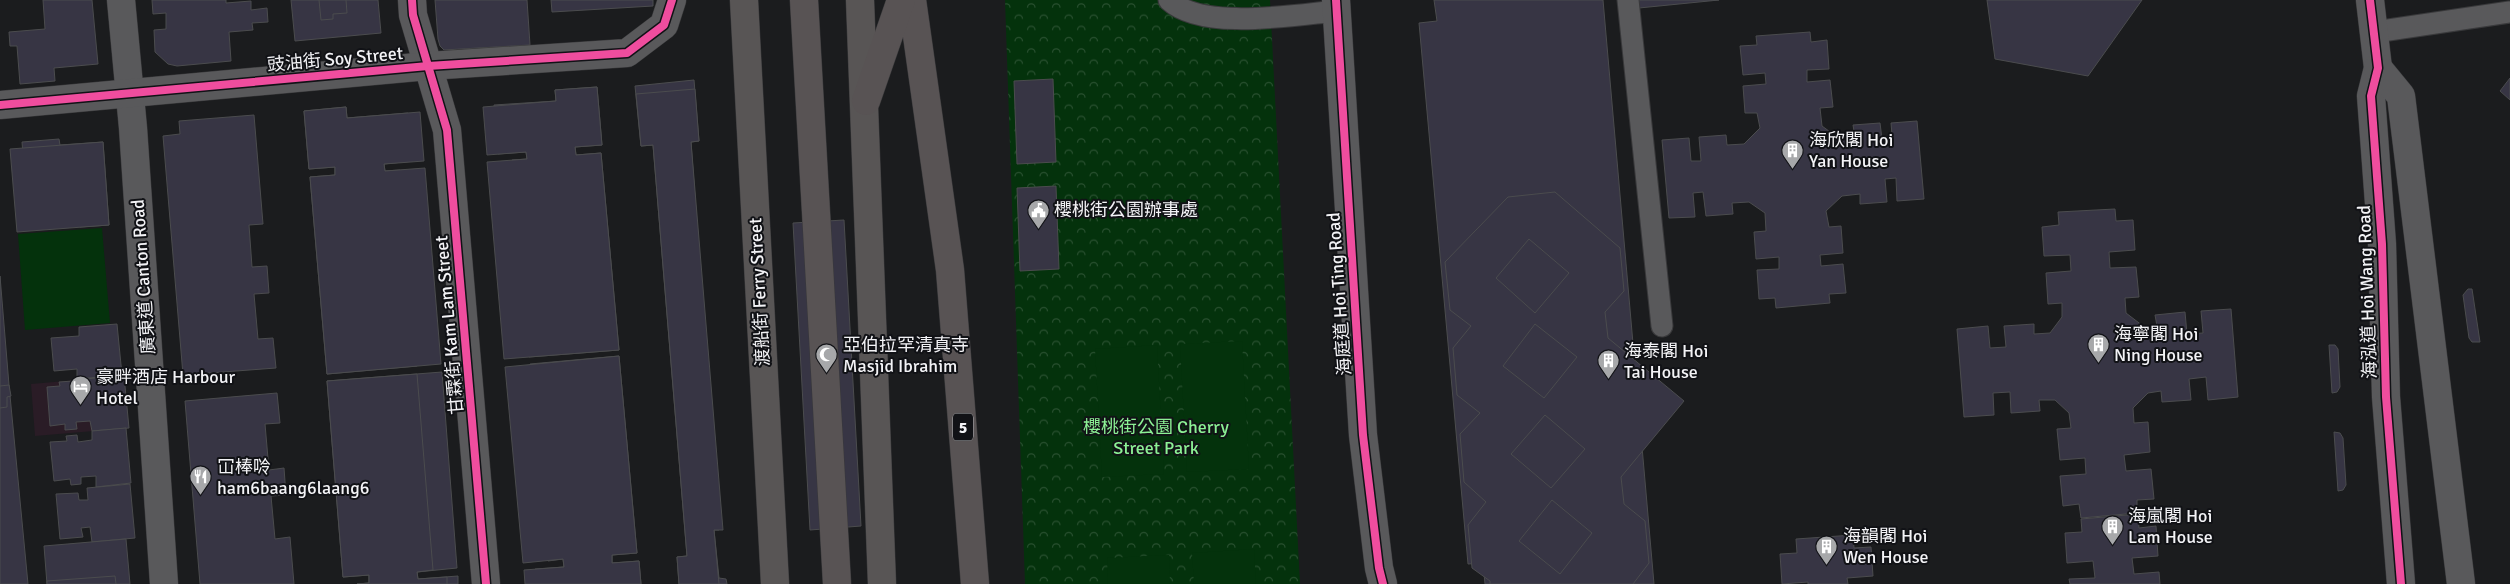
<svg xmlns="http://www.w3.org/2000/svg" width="2510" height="584" font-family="Signika,'Noto Sans TC',sans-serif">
<defs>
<pattern id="park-crowns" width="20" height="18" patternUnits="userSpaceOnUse" patternTransform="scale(1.25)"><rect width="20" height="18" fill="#04320c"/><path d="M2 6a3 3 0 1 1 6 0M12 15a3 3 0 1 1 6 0" fill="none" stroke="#295030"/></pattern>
</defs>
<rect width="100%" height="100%" fill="#1b1c1e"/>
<polygon fill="#2a1c26" points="124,376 129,428 35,436 31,384"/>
<polygon fill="url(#park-crowns)" points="1005,0 1270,0 1300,584 1025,584"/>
<g fill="#04320c">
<polygon points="102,228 110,323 25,330 18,234"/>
<polygon points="1242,341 1249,469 1187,472 1180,344"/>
<polygon points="1157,345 1164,474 1102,477 1095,349"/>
<polygon points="1254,549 1256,584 1194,584 1192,553"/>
<polygon points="1169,555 1170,584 1108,584 1107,558"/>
</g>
<g fill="#373544" stroke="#4b4c4e" fill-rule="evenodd">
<polygon points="43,0 92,0 98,64 54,68 55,81 20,84 17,46 10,46 9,32 45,29"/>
<polygon points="152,0 226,0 226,3 251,1 251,10 267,8 268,22 252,23 253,30 229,32 231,61 177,66 168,64 155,52 154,30 166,29 166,13 153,14"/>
<polygon points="291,0 378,0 381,33 295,41"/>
<polygon points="319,0 346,0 347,13 333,14 333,19 321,20"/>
<polygon points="435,0 527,0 530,45 444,50 440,46 438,39"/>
<polygon points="551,0 653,0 653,6 552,12"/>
<polygon points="1434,0 1603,0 1654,584 1485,584 1483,563 1468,564 1419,23 1437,21"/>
<polygon points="1639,0 1719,0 1639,8"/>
<polygon points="1987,0 2142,0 2088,76 1995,59"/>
<polygon points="1810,32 1811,42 1827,40 1829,69 1807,70 1807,82 1830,80 1833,107 1820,108 1822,126 1837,137 1855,137 1853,125 1880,123 1883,147 1893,146 1891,123 1917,121 1924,199 1897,201 1896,178 1885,179 1887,202 1860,204 1860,194 1842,196 1826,211 1829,227 1841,226 1843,253 1820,255 1821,266 1843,264 1846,293 1829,294 1830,303 1776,308 1775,298 1759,299 1757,270 1779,269 1779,257 1756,259 1754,232 1766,231 1765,213 1749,202 1732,203 1733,214 1706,216 1703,192 1693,193 1695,217 1669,218 1662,140 1689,138 1691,161 1701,161 1699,137 1726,135 1727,145 1744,144 1760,128 1757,113 1745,113 1743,86 1766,84 1765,73 1743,75 1740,46 1757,45 1756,36"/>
<polygon points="2510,78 2510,100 2500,91"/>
<polygon points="1053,79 1056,162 1017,164 1014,81"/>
<polygon points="694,80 699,141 691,142 719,530 714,530 719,578 726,579 727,584 679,584 677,557 687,556 653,145 641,146 635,86"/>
<polygon points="597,87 602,145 575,147 576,155 601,153 619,350 529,357 512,160 527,159 526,152 498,154 494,105 556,101 555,90"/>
<polygon points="597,87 602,145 575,147 576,155 601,153 619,350 504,359 487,162 527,159 526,152 487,155 483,107 556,101 555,90"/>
<polygon points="695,89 699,141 691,142 723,530 714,530 719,584 679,584 677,557 687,556 653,145 641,146 636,94"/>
<polygon points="346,107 347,118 408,113 413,161 384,164 385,171 400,170 417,366 327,374 310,177 335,175 335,167 309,169 304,111"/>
<polygon points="346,107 347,118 420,112 424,161 384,164 385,171 425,168 441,364 327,374 310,177 335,175 335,167 309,169 304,111"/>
<polygon points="254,115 263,224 249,225 252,267 267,266 269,293 254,294 258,339 273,338 276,368 183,375 163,136 180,134 179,121"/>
<polygon points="59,139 60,145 103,142 109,225 80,227 80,220 66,221 66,215 28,217 22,142"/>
<polygon points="103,142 109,225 17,232 10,149"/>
<polygon points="1056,186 1059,269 1020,271 1017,188"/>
<path d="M1555,192L1620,248L1624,291L1605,312L1608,338L1684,401L1621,477L1624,504L1645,521L1649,563L1633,584H1490V581L1472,568L1468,525L1486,502L1464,482L1460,434L1480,413L1457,395L1453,348L1471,326L1450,310L1445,262L1508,197ZM1529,239L1569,273L1535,313L1496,278ZM1535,324L1577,357L1544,398L1503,366ZM1545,415L1585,449L1551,488L1511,454ZM1552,500L1592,533L1560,574L1519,541Z"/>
<polygon points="2115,209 2116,221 2133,220 2135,250 2109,252 2110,268 2136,267 2139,297 2125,298 2126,313 2143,326 2157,326 2155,315 2185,312 2187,334 2203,333 2201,311 2231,309 2238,397 2208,400 2206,377 2189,379 2191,400 2162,402 2161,391 2148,393 2133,408 2134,423 2148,422 2150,452 2124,455 2126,471 2151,469 2154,499 2137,500 2137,513 2081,518 2079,504 2063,506 2060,476 2086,474 2085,458 2060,460 2057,429 2071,428 2069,413 2055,400 2039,400 2040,411 2011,413 2010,392 1993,393 1994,415 1964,417 1957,329 1988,326 1990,348 2006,347 2004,326 2034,324 2034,334 2050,333 2062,317 2062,303 2048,304 2046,273 2071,271 2070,255 2044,256 2042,227 2059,225 2058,212"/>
<polygon points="844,220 861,526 810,530 793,223"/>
<polygon points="0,276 9,385 28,584 0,584"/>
<polygon points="2468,289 2472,289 2480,342 2472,342 2469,338 2463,295"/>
<polygon points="117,324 122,375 77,379 77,369 54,371 51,338 79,336 79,327"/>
<polygon points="2329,345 2335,345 2338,349 2340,387 2337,392 2332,393"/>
<polygon points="619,356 637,553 612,555 612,563 639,561 641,584 537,584 535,569 564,567 563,559 548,561 530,364"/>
<polygon points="619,356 637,553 612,555 612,563 639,561 641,584 525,584 524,570 564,567 563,559 523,563 505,367"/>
<polygon points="442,372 457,568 417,572 418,579 458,576 458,584 357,584 369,583 369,575 343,577 327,381"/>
<polygon points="417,374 433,570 417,572 418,579 447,577 447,584 357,584 369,583 369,575 343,577 327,381"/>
<polygon points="124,376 129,428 92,431 90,421 76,422 77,429 65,430 65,424 50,426 47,387 60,386 59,382 73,381 74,388 85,387 84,379"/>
<polygon points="9,385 11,396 7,397 7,407 0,408 0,386"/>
<polygon points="277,393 280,423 265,424 269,470 284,468 286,495 271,496 275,539 290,537 294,584 200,584 185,401"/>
<polygon points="126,428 131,483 96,487 96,476 81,477 81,484 71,485 70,479 54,481 50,442 67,441 66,436 77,435 78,442 92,440 92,431"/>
<polygon points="2334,432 2340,433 2343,438 2346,485 2343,490 2338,491"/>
<polygon points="130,484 135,538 92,542 90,527 81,528 83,537 60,539 56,494 78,493 79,500 88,500 87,488"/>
<polygon points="2138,514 2139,528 2156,526 2158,556 2132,558 2134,574 2159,572 2160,584 2070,584 2069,579 2095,578 2093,561 2067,563 2065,533 2082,532 2081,519"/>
<polygon points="1853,535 1854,548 1871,547 1873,576 1847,578 1848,584 1808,584 1808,582 1782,584 1780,554 1797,553 1796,539"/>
<polygon points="126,539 130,584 47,584 44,546"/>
<polygon points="115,576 116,584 47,584 47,581"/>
</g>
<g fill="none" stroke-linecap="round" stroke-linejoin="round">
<defs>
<g id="lane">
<path d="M1169,0C1202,31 1294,15 1336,11"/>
<polyline points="1628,0 1662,326"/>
<polyline points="2375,32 2510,12"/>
</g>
<g id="street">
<polyline points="121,0 133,128 164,584"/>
<polyline points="412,0 413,15 447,130 486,584"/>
<polyline points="1336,0 1363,435 1379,568 1383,584"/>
<polyline points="0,105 428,66 627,53 664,25 672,0"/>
</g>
<g id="secondary">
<polyline points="2370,0 2378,68 2371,96 2382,244 2386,397 2401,584"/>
<polyline points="2378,68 2401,96 2461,584"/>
</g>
<g id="primary">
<polyline points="744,0 775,584"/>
<polyline points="860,0 882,584"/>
</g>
<g id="highway">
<polyline points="804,0 837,584"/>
<polyline points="912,0 950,270 975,584"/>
<polyline points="866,101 901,0"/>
</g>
</defs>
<use href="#lane" stroke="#39393b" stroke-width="23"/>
<use href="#street" stroke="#39393b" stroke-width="29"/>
<use href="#secondary" stroke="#39393b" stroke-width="29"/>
<use href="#primary" stroke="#39393b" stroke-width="29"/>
<use href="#highway" stroke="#39393b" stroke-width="29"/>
<use href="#lane" stroke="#59595b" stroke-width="21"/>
<use href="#street" stroke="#59595b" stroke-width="28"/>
<use href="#secondary" stroke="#59595b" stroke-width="28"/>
<use href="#primary" stroke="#585555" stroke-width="28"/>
<use href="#highway" stroke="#585354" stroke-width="28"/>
<defs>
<g id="cycleway">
<polyline points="412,0 413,15 447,130 486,584"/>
<polyline points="1336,0 1363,435 1379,568 1383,584"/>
<polyline points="2370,0 2378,68 2371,96 2382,244 2386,397 2401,584"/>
<polyline points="0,105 428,66 627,53 664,25 672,0"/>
</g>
</defs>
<use href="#cycleway" stroke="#111216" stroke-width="11"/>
<use href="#cycleway" stroke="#ef4d9e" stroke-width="8"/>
</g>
<defs>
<symbol id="building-pin" viewBox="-11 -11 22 30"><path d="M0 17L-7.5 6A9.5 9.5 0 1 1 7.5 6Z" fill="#a7a8aa" stroke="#111216"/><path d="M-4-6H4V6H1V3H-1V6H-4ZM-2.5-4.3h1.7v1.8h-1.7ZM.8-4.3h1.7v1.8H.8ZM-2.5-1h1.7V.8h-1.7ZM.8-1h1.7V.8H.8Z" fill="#fff"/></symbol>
<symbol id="civic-pin" viewBox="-11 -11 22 30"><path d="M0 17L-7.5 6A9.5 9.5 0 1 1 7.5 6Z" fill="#a7a8aa" stroke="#111216"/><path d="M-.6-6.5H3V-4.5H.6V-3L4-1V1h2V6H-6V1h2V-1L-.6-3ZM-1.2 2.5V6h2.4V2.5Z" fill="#fff"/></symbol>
<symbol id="mosque-pin" viewBox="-11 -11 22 30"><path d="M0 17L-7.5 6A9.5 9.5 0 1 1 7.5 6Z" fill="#a7a8aa" stroke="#111216"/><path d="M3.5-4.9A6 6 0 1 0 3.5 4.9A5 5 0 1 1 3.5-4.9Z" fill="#fff"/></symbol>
<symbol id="hotel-pin" viewBox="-11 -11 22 30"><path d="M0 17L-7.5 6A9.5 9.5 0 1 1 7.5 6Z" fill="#a7a8aa" stroke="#111216"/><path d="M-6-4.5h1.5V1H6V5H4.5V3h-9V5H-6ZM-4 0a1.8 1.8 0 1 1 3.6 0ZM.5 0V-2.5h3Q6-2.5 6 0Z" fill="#fff"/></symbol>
<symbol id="restaurant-pin" viewBox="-11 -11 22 30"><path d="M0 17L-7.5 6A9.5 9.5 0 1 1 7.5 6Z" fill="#a7a8aa" stroke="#111216"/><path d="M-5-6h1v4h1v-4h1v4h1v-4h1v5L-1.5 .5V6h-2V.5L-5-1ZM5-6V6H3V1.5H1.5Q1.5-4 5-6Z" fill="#fff"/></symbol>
</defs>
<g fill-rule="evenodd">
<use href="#building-pin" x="1780" y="138" width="25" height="34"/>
<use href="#civic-pin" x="1026" y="198" width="25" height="34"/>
<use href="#building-pin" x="2086" y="332" width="25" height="34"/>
<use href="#mosque-pin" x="814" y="342" width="25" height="34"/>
<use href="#building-pin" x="1596" y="348" width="25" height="34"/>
<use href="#hotel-pin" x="68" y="374" width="25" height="34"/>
<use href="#restaurant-pin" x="188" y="464" width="25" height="34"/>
<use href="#building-pin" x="2100" y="514" width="25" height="34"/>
<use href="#building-pin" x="1814" y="534" width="25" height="34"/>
</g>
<g text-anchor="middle" stroke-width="4" stroke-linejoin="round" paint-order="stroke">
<rect fill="#111216" stroke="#afb0b3" stroke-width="1" x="953" y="413.5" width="20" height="27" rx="4"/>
<g font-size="16" font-weight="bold" fill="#f3f3f6">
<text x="963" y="433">5</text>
</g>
<g font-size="18" fill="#f3f3f6" stroke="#111216">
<text transform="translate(335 59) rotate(-5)" y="6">豉油街 Soy Street</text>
<text transform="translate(143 277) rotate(-94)" y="6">廣東道 Canton Road</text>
<text transform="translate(759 292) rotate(-93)" y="6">渡船街 Ferry Street</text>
<text transform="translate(2367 292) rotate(-92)" y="6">海泓道 Hoi Wang Road</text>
<text transform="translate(1339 294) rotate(-94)" y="6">海庭道 Hoi Ting Road</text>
<text transform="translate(449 325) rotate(-95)" y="6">甘霖街 Kam Lam Street</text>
</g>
<g font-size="18" fill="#f3f3f6" stroke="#111216" text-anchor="start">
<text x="1809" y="146">海欣閣 Hoi<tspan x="1809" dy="21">Yan House</tspan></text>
<text x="1054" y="216">櫻桃街公園辦事處</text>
<text x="2114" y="340">海寧閣 Hoi<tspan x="2114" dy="21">Ning House</tspan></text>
<text x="843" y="351">亞伯拉罕清真寺<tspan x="843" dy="21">Masjid Ibrahim</tspan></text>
<text x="1624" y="357">海泰閣 Hoi<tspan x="1624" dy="21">Tai House</tspan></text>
<text x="96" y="383">豪畔酒店 Harbour<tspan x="96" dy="21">Hotel</tspan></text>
<text x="217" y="473">冚棒唥<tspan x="217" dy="21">ham6baang6laang6</tspan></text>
<text x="2128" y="522">海嵐閣 Hoi<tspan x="2128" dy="21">Lam House</tspan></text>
<text x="1843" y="542">海韻閣 Hoi<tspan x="1843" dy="21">Wen House</tspan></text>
</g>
<g font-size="18" fill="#8cf195" stroke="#111216">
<text x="1156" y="433">櫻桃街公園 Cherry<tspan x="1156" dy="21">Street Park</tspan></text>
</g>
</g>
</svg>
